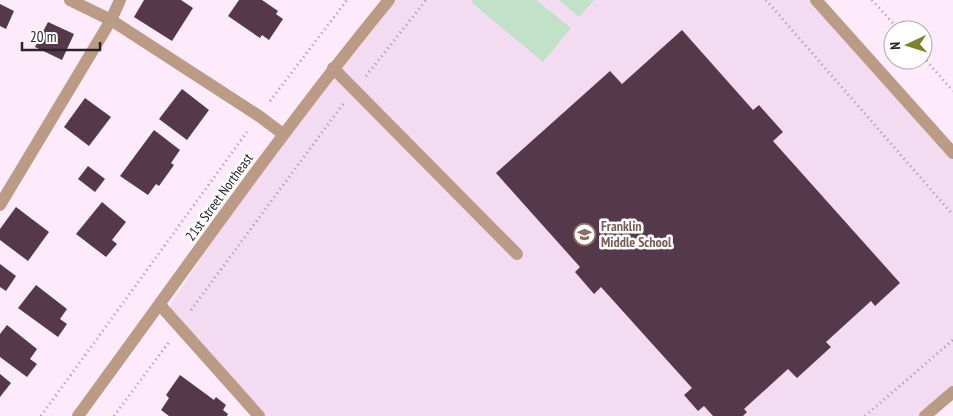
<svg xmlns="http://www.w3.org/2000/svg" width="953" height="416" font-family="'PT Sans Narrow',sans-serif">
<rect width="100%" height="100%" fill="#fdebfb"/>
<polygon fill="#f3dcf2" points="392,0 816,0 953,153 953,392 925,416 256,416 164,314 283,134"/>
<g fill="#c1e1c8">
<polygon points="473,0 536,0 571,28 543,62 471,2"/>
<polygon points="559,0 594,0 579,17"/>
</g>
<g fill="#55384a">
<polygon points="144,0 181,0 193,8 172,41 134,17"/>
<polygon points="239,0 262,0 278,11 276,14 283,19 269,40 262,35 260,38 228,16"/>
<polygon points="0,4 14,11 6,29 0,26"/>
<polygon points="48,22 74,34 62,60 35,47"/>
<polygon points="682,30 753,110 759,105 783,132 773,141 900,283 875,306 871,301 826,342 831,347 797,378 788,369 744,409 747,412 743,416 713,416 704,406 698,411 684,395 692,388 601,287 594,294 575,272 580,267 496,173 610,71 622,84"/>
<polygon points="182,89 209,110 187,140 159,119"/>
<polygon points="85,98 111,117 89,146 64,127"/>
<polygon points="154,130 180,150 171,163 174,165 159,186 156,184 148,195 120,176"/>
<polygon points="88,166 105,179 95,192 78,179"/>
<polygon points="102,202 126,222 112,240 117,244 106,257 76,234"/>
<polygon points="16,207 49,232 28,261 0,240 0,229"/>
<polygon points="0,264 16,276 6,291 0,287"/>
<polygon points="36,285 67,309 60,319 67,324 58,337 18,308"/>
<polygon points="7,325 37,349 30,359 37,364 27,377 0,357 0,334"/>
<polygon points="0,374 11,383 0,397"/>
<polygon points="180,375 214,400 216,397 226,405 223,410 228,414 227,416 169,416 161,410 169,398 166,395"/>
</g>
<g fill="none" stroke-linecap="round" stroke-linejoin="round">
<g stroke="#a396a2" stroke-width="3" stroke-dasharray="1 4" stroke-linecap="butt">
<polyline points="766,0 953,215"/>
<polyline points="872,0 899,30"/>
<polyline points="923,57 953,91"/>
<polyline points="366,76 426,0"/>
<polyline points="270,101 347,0"/>
<polyline points="191,310 343,104"/>
<polyline points="41,416 247,132"/>
<polyline points="114,416 169,342"/>
<polyline points="865,416 953,340"/>
</g>
<g stroke="#bb9b85" stroke-width="12">
<polyline points="70,0 111,20 259,116 283,134"/>
<polyline points="816,0 953,153"/>
<polyline points="333,68 517,254"/>
<polyline points="0,205 111,20 120,0"/>
<polyline points="160,305 259,416"/>
<path d="M78,416C181,276 279,134 389,0"/>
<polyline points="925,416 953,392"/>
</g>
</g>
<defs>
<symbol id="school-ring" viewBox="-11 -11 22 22"><circle r="9.5" fill="#fff" stroke="#8d6e63" stroke-width="1.5"/><path d="M0-5L7-2L0 1L-7-2ZM-4 1L0 2.5L4 1V4Q0 6-4 4Z" fill="#8d6e63"/></symbol>
</defs>
<g fill-rule="evenodd">
<use href="#school-ring" x="572" y="222" width="25" height="25"/>
</g>
<g text-anchor="middle" stroke-width="5" stroke-linejoin="round" paint-order="stroke">
<g font-size="14" fill="#2a242a" stroke="#fff">
<text transform="translate(219 197) rotate(-54)" y="5">21st Street Northeast</text>
</g>
<g font-size="14" font-weight="bold" fill="#785e54" stroke="#fff" text-anchor="start">
<text x="601" y="231">Franklin<tspan x="601" dy="16">Middle School</tspan></text>
</g>
</g>
<g transform="translate(908 45) rotate(266)"><circle r="24" fill="#ffffff" stroke="#aaa7aa"/>
<path d="M0-4L9 19L0 12L-9 19Z" fill="#80812a"/>
<text y="-8" font-size="14" font-weight="bold" text-anchor="middle" fill="#2a242a">N</text>
</g>
<path d="M22 42v8h78v-8" fill="none" stroke="#2a242a" stroke-width="2.5"/>
<text x="30" y="42" font-size="15" fill="#2a242a" stroke="#ffffff" stroke-width="4" paint-order="stroke">20 m</text>
</svg>
